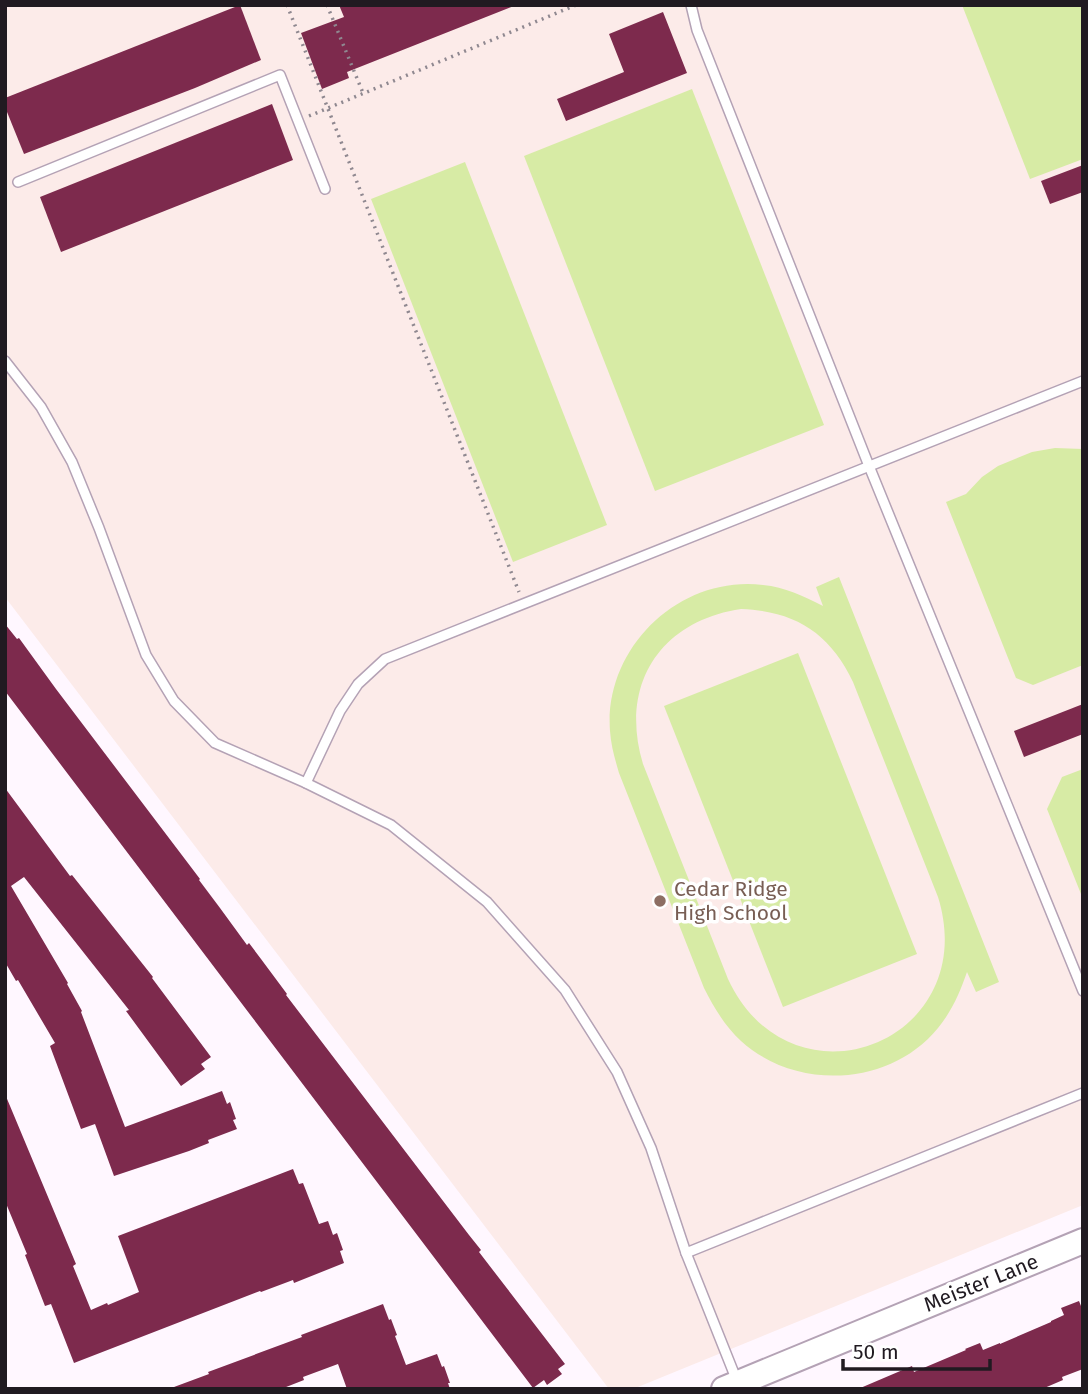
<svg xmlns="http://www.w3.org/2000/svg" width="1088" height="1394" font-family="'Fira Sans',sans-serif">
<rect width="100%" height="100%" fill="#fff7ff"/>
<polygon fill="#fcebe9" points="5,5 1083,5 1083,1205 633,1389 609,1389 5,597"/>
<g fill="#d7eba5" fill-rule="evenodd">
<polygon points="962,5 1083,5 1083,159 1030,179"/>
<polygon points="692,89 824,425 655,491 524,156"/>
<polygon points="465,162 607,525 513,562 371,199"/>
<polygon points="1055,448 1083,449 1083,665 1033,685 1016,678 946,502 966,494 982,477 998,466 1032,452"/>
<path d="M839,577L999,982L976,992L967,972C960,992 952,1011 938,1028C890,1087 796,1091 741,1041C725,1026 714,1008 704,988L619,773C615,759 611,746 610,731C604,648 679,575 763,585C785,587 803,596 823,606L816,587ZM741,609C795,611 830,633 853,682L938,897C983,1042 792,1116 728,979L643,764C619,685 660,621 741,609Z"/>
<polygon points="798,653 917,954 783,1007 664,706"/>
<polygon points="1083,769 1083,899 1047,809 1062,777"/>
</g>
<g fill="#7d2a4d">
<polygon points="240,5 261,60 195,88 24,154 5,107 5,98"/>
<polygon points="339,5 514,5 514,6 347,72 349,78 322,89 301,33 344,17"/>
<polygon points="663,12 687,73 566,121 557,99 624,72 609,34"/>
<polygon points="272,104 293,160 61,252 40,197"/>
<polygon points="1083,165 1083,192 1050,204 1041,181"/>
<polygon points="5,624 17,639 19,638 56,689 200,879 199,880 220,908 247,945 249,943 261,959 287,994 286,995 469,1235 481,1250 479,1252 565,1364 558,1369 562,1374 547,1385 544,1380 533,1388 5,691"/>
<polygon points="1083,704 1083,734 1024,757 1014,731"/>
<polygon points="5,788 70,876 72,875 153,977 152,978 211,1057 201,1064 205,1069 181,1086 126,1011 129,1010 24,877 11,886 68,983 67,984 82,1011 81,1012 125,1127 222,1091 227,1104 230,1102 236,1119 233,1120 237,1129 208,1140 209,1143 189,1151 114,1176 95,1124 81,1129 50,1046 55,1043 18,980 16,981 5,962"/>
<polygon points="5,1094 76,1264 73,1266 91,1310 107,1303 108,1305 139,1292 118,1236 293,1169 299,1184 303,1183 319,1224 328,1221 333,1235 337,1233 343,1250 340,1251 344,1263 294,1283 293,1280 261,1292 260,1291 74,1363 51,1304 45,1306 25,1255 27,1254 5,1201"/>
<polygon points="1079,1301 1083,1311 1083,1369 1062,1377 1063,1380 1042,1389 858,1389 912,1366 914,1372 966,1350 965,1349 980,1343 983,1350 1000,1343 1000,1344 1051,1322 1051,1321 1064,1315 1061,1308"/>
<polygon points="383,1304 389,1320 391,1319 397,1335 395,1336 406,1365 437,1354 442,1367 444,1366 450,1383 448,1383 450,1389 347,1389 338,1364 303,1377 304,1380 281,1389 174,1389 174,1387 209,1374 208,1372 302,1337 301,1335"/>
</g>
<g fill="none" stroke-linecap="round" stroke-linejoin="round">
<defs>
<g id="lane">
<polyline points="691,5 697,30 869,466 1083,991"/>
<polyline points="18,182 280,75 325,189"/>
<polyline points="5,361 41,407 72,462 99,528 146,655 174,701 215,743 306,783"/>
<polyline points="686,1253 1083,1093"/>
<polyline points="737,1381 686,1253 651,1148 617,1072 565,990 487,902 391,825 306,783 340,711 358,684 385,659 1083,381"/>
</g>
<polyline id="secondary" points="724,1389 1083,1241"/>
</defs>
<use href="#lane" stroke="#b4a2b5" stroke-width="12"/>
<use href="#secondary" stroke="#b4a2b5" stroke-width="28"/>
<g stroke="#8f8890" stroke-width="3.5" stroke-dasharray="2 5" stroke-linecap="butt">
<polyline points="287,5 519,592"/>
<polyline points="327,5 363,93"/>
<polyline points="309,116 576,5"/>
</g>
<use href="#lane" stroke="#fff" stroke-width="9"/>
<use href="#secondary" stroke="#fff" stroke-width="24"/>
</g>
<circle fill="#8d6e63" stroke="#fff" stroke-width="2.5" cx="660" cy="901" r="7"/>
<g text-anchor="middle" stroke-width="7" stroke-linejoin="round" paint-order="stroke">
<g font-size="21" fill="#785e54" stroke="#fff" text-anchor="start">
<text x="674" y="896">Cedar Ridge<tspan x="674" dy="24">High School</tspan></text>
</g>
<g font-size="21" fill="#201a21" stroke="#fff">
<text transform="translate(981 1283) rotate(-22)" y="7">Meister Lane</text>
</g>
</g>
<rect width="1088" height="1394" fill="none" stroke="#201a21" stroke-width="14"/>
<path d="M843 1359v10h147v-10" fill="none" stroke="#201a21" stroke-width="3.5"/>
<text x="853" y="1359" font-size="21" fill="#201a21" stroke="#ffffff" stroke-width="5" paint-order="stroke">50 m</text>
</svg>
